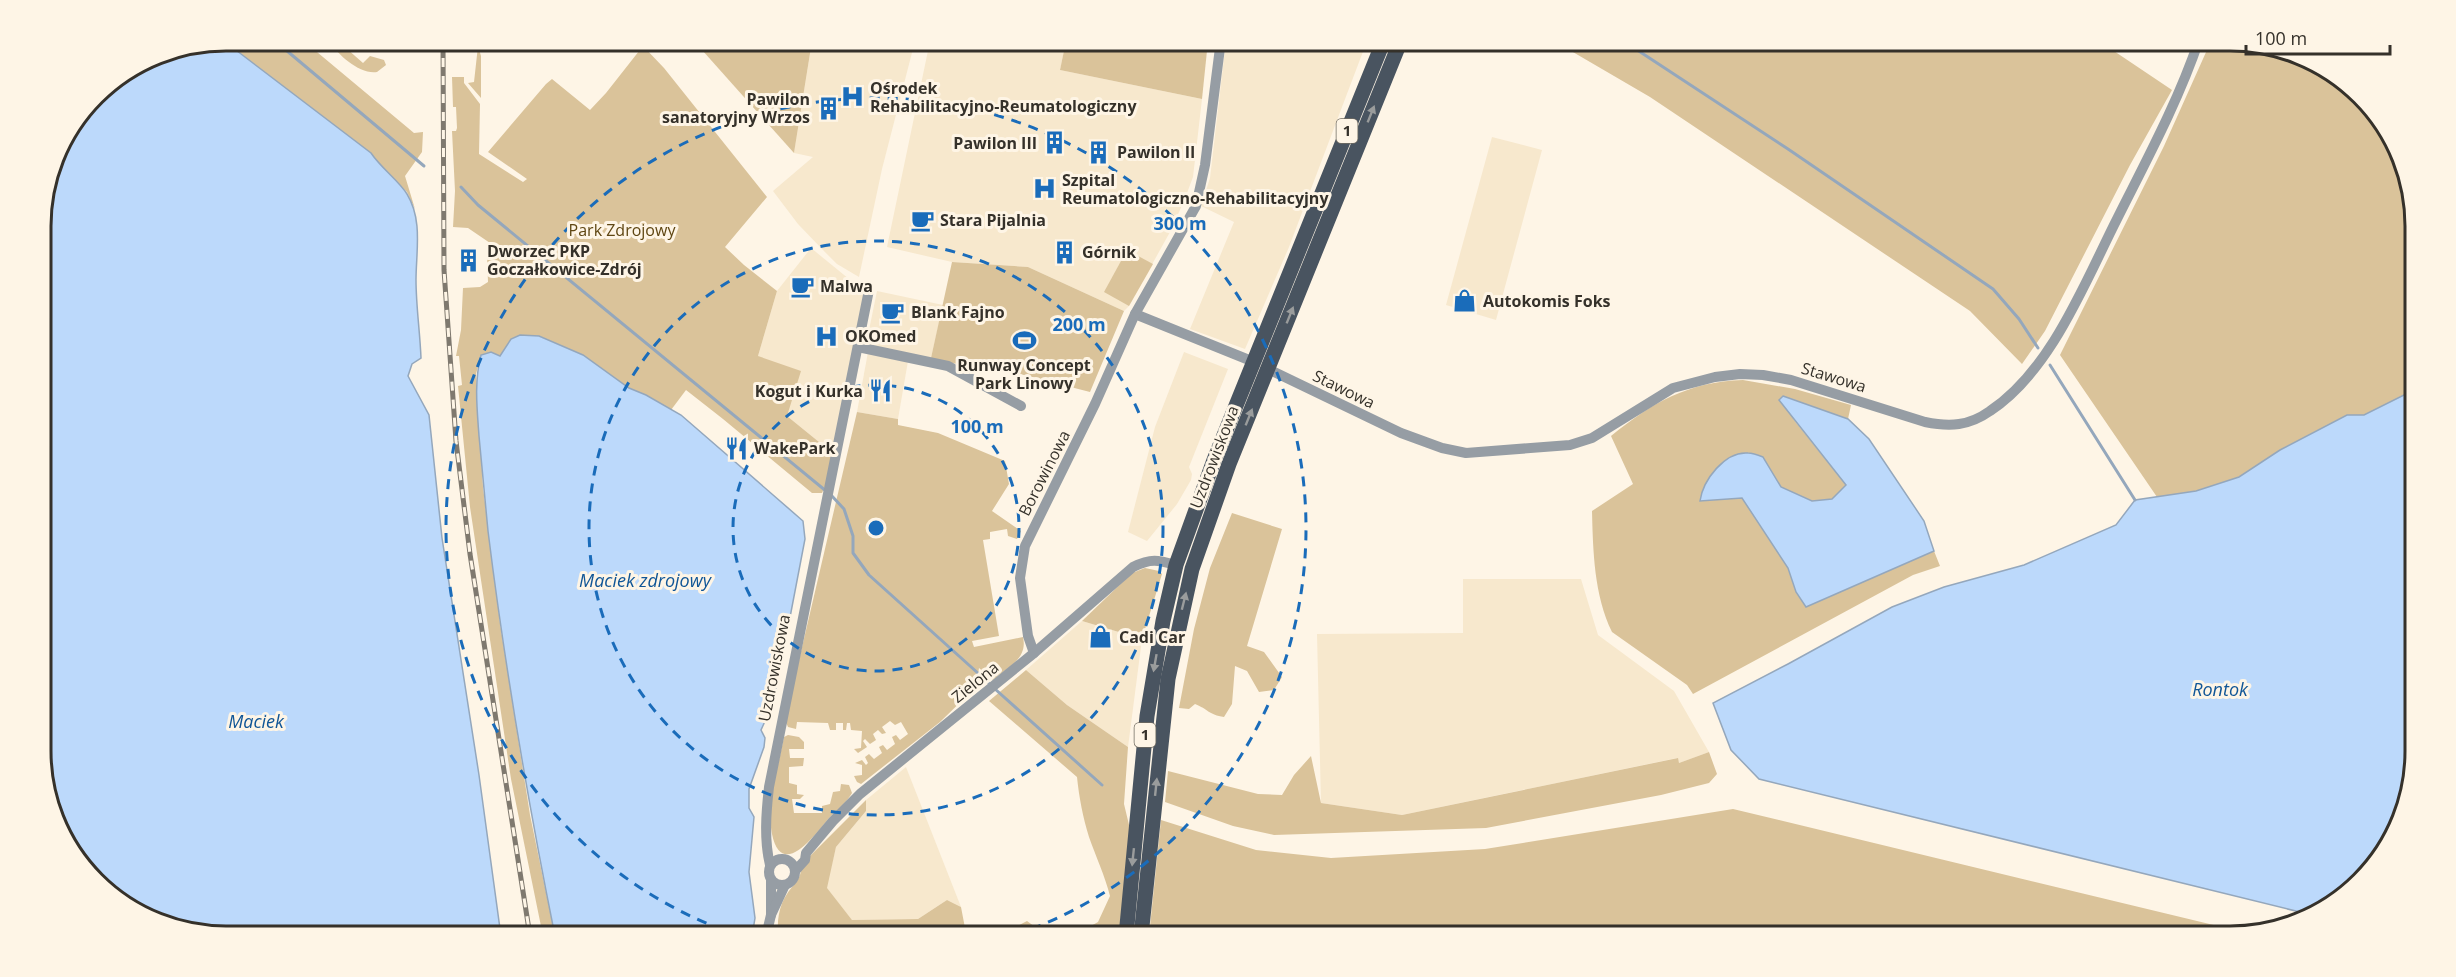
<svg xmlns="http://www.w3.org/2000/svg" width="2456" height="977" font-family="'Open Sans',sans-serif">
<rect width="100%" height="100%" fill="#fef5e6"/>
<g fill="#f7e8cd">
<polygon points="812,41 915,41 882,169 859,277 837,264 823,250 798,224 773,191 813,157 794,153"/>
<polygon points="930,41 1066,41 1060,70 1202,99 1193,177 1184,201 1170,232 1129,306 1124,311 1028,267 952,262 887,247"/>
<polygon points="1226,41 1367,41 1289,247 1245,349 1190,329 1234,222 1201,206 1210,178"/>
<polygon points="1492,137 1542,150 1496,320 1446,305"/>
<polygon points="811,248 865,292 835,455 787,416 758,356 777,291"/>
<polygon points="877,291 943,305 931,358 866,345"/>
<polygon points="868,352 908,361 898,419 857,412"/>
<polygon points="1184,352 1228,369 1189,467 1192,474 1191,480 1177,504 1147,541 1128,532 1155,427"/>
<polygon points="1463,579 1581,579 1598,635 1674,691 1709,752 1679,763 1677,758 1402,815 1321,803 1317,634 1463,633"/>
<polygon points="1082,621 1142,639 1128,747 1067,705 1026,670"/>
<polygon points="906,767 961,907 947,900 918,919 852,920 826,888 836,847 866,811 866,800"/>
</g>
<g fill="#dac39a">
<polygon points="224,41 306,41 305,42 414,133 423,132 422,152 405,176 415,209 407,192 381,168 371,153"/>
<path d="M330,41H338L363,63L370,56L384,60L386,65L377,72C361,75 337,55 330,41Z"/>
<polygon points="694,41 812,41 794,153"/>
<polygon points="1066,41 1208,41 1202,99 1060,70"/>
<polygon points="1554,41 2103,41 2105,45 2172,90 2130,165 2045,331 2022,364 1970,311 1650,97"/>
<polygon points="2211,41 2230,41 2290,50 2333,72 2377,113 2414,201 2414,390 2364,415 2347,415 2280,450 2240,477 2196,491 2157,497 2060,355 2164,146"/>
<polygon points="478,46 481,56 481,98 468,83 474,82"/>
<polygon points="643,46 664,68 767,197 725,247 744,265 777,291 758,356 801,371 787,416 835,455 829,478 822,493 812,493 723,419 686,390 671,410 629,388 583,355 539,336 500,356 481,355 476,374 483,487 500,623 530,815 555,936 543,936 511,779 470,507 458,386 462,385 459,356 456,356 461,330 463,288 480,287 488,282 487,254 490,243 468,228 453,227 455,191 452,131 456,131 457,128 456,107 453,107 452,77 464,77 464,83 480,104 479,154 523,182 527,179 488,152 546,84 552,79 590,110 606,93"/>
<polygon points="1127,250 1153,264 1129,306 1104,292"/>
<polygon points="952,262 1028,267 1124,311 1090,392 985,365 974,368 931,358"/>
<path d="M1743,380L1795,389L1851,405L1848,419L1783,396L1794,420L1846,485L1832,499L1812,501L1781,487L1763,457L1742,498L1788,568L1796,592L1806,607L1934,551L1940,566L1913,575L1693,694L1687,685L1612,632C1594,595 1593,551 1592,511L1633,484L1611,436C1653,402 1688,382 1743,380Z"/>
<path d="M857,412L898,419V425L938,433L1005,461L1009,484L992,511L1021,531L1017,539L1008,536L1007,529L990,532V539L983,540L999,636L972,641L974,647L1023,637C1028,659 1008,667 993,680L979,668L976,687L940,722L861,784L857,782L854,776L862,775V765L855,763L862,760L866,765L868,763L865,757L869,754L874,759L882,753L879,747L883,745L887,750L895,744L892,737L896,735L900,740L908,734L901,722L895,725L890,721L882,727L886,733L882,734L878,730L873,734L876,740L870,744L865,739L863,741L867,747L858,753L854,749L861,748L862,731L851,730L850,723H847L846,730H843V723H836V730H830L828,723L797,722L796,729L788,727L785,720Z"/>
<path d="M1232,513L1282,529L1247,646L1264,652L1282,677L1274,690L1259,692L1247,671L1235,666L1232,704L1224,717C1209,715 1208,709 1195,704L1189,709L1179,708L1194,629L1210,568Z"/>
<polygon points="1145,568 1159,571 1162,574 1142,639 1082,621 1132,573"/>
<path d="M1026,670L1067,705L1128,747L1124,804L1130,829L1119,936H1073L1098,922L1110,896C1105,876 1096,857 1089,837C1083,818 1079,797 1077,777L989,701Z"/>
<path d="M788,735L799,737L804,742V749H789L790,758H804L803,766L789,767V783L797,785V794L804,795L800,799H792L794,813H822V806L830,804L833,792L840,791L841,784L849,785L852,793C847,802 837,810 830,817C817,832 782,882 772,834C766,803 778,768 784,737Z"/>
<polygon points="1709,752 1717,774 1709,783 1661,795 1486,828 1274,835 1233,826 1165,802 1168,771 1258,794 1282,795 1294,775 1311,756 1321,803 1402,815 1678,758 1679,763"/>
<path d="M866,800V811L836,847L827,888L852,920L918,919L947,900L961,907L965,928L972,936H779C776,924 779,905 787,894C794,883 802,880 801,865Z"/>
<polygon points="1733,809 2251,934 2242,936 1149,936 1161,820 1256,850 1331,858 1485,849"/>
<polygon points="1027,921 1046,935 1052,936 998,936"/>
</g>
<g fill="#bcd9fb" stroke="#94a7bc" stroke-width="1.5">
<path d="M224,41L371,153C381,168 399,181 407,194C423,220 416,252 416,280C416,306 420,332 421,358L412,364L408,376L429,415L442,538L479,775L501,936H226L166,927L86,873L44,787L41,214L60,144L103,87L155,54Z"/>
<path d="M520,335L539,336L583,355L629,388L646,395L681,415L803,521L805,539L778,680L772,706L761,730L765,738L764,747L749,789V808L754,817L749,872L755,918L752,936H555C528,802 505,668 488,531C485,500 482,468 479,436C477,408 474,382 481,355L491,352L500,356L511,339Z"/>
<polygon points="2414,390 2415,751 2406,811 2377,864 2343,898 2312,915 1759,779 1731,750 1713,703 1788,664 1892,607 1944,587 2024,565 2116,525 2135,500 2196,491 2239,477 2280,450 2347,415 2364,415"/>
<path d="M1783,396L1848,419L1869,439L1924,521L1934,551L1806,607L1796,592L1788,568L1742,498L1700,501C1703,480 1725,451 1748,453C1753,453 1758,455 1763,457L1781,487L1812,501L1832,499L1846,485L1779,400Z"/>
</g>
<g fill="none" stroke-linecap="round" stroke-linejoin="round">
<g stroke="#94a7bc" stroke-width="3">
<polyline points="274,40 424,166"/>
<polyline points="1622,40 1788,149 1993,289 2019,319 2038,348"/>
<polyline points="461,187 478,205 826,491"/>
<polyline points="2050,365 2135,500"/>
<polyline points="831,495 844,509 853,536 853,553 869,575 990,684"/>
<polyline points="995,689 1102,785"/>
</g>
<g stroke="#969da4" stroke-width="10">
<polyline points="1135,314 1254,362"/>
<polyline points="858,347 948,366 1021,406"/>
<path d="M1268,369L1401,433L1442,448L1466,453L1570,445L1592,438L1673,388L1715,377L1740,374L1763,375L1791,380L1925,422C1950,427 1969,426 1990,411C2051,371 2085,282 2117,219C2146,161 2178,102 2199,40"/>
<polyline points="1034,653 1028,636 1020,578 1025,546 1095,404 1135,314 1196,206 1205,165 1221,40"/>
<circle cx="782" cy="872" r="13"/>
<path d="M770,865C764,840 766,813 769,787L869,290"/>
<path d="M795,871L805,860L806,853L833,821L860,794L1034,653L1133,567C1151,558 1158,560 1176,565"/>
<polyline points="771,915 771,880"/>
<polyline points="766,936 771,915 785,885"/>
</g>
<g stroke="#495460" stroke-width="15">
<polyline points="1126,936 1147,716 1163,621 1176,565 1214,460 1384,40"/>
<polyline points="1141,936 1168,679 1192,569 1229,464 1401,40"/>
</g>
<defs>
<polyline id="rail" points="443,40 444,270 456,441 470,554 530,936"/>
</defs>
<use href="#rail" stroke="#7f796f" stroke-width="5"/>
<use href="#rail" stroke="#fef5e6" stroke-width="3" stroke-dasharray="9" stroke-linecap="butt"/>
</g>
<defs><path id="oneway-solid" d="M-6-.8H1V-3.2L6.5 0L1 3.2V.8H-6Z" transform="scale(1.5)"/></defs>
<g fill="#9a9c9c">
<use href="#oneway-solid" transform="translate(1371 114) rotate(-68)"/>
<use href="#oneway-solid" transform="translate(1290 315) rotate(-68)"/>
<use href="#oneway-solid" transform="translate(1249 417) rotate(-68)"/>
<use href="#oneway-solid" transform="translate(1184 601) rotate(-76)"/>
<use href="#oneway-solid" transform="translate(1155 663) rotate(100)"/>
<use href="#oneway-solid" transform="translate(1156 787) rotate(-84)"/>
<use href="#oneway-solid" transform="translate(1133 857) rotate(96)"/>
</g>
<g fill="none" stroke="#1a6cba" stroke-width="3" stroke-dasharray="10 8">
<circle cx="876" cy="528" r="143"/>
<circle cx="876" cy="528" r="287"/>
<path d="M740 936A430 430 0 1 1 1012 936"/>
</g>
<defs>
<symbol id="hospital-bare" viewBox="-9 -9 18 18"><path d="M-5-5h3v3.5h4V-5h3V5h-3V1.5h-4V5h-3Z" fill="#1a6cba" stroke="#fef5e6" stroke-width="2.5" paint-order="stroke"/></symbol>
<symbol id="building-bare" viewBox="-9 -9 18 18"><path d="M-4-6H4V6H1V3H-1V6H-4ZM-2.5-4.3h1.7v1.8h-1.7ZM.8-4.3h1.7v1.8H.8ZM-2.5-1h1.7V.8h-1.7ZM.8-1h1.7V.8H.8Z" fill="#1a6cba" stroke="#fef5e6" stroke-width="2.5" paint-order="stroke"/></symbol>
<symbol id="cafe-bare" viewBox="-9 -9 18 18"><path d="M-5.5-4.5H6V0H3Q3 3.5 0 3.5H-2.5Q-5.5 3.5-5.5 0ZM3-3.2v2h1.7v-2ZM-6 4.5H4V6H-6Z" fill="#1a6cba" stroke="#fef5e6" stroke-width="2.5" paint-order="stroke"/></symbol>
<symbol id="shop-bare" viewBox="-9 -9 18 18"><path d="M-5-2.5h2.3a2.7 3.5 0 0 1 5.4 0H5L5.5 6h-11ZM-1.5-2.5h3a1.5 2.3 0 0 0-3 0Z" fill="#1a6cba" stroke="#fef5e6" stroke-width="2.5" paint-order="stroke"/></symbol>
<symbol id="stadium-bare" viewBox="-9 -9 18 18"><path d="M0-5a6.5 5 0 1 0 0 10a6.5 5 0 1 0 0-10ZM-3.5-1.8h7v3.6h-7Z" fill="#1a6cba" stroke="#fef5e6" stroke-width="2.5" paint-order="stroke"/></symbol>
<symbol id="restaurant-bare" viewBox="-9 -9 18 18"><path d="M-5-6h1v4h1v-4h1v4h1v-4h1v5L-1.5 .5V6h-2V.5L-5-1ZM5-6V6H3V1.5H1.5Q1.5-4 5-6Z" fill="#1a6cba" stroke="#fef5e6" stroke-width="2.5" paint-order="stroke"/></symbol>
</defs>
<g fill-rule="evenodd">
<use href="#hospital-bare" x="836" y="80" width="33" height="33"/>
<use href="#building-bare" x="812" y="92" width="33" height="33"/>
<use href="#building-bare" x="1038" y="126" width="33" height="33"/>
<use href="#building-bare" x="1082" y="136" width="33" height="33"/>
<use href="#hospital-bare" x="1028" y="172" width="33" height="33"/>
<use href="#cafe-bare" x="906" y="204" width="33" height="33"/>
<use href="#building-bare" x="1048" y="236" width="33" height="33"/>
<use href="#building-bare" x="452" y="244" width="33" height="33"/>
<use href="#cafe-bare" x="786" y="270" width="33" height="33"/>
<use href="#shop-bare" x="1448" y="284" width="33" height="33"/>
<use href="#cafe-bare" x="876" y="296" width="33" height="33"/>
<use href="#hospital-bare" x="810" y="320" width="33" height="33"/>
<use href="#stadium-bare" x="1008" y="324" width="33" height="33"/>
<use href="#restaurant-bare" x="864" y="374" width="33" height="33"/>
<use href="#restaurant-bare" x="720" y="432" width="33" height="33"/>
<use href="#shop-bare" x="1084" y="620" width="33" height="33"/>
</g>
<g text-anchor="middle" stroke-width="6" stroke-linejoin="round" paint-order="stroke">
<g fill="#fef5e6" stroke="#716c62" stroke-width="1.5">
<rect x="1336.5" y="119" width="21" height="24" rx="4.5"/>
<rect x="1134.5" y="723" width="21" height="24" rx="4.5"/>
</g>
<g font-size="15" font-weight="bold" fill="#35312a">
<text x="1347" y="136">1</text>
<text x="1145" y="740">1</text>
</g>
<g font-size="16" font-weight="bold" fill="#35312a" stroke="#fef5e6" text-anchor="start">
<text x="870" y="94">Ośrodek<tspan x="870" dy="18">Rehabilitacyjno-Reumatologiczny</tspan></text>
<text x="810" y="105" text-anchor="end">Pawilon<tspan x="810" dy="18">sanatoryjny Wrzos</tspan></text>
<text x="1037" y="149" text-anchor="end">Pawilon III</text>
<text x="1117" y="158">Pawilon II</text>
<text x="1062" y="186">Szpital<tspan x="1062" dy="18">Reumatologiczno-Rehabilitacyjny</tspan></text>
<text x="940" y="226">Stara Pijalnia</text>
<text x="487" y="257">Dworzec PKP<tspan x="487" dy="18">Goczałkowice-Zdrój</tspan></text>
<text x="1082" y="258">Górnik</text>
<text x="820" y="292">Malwa</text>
<text x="1483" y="307">Autokomis Foks</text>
<text x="911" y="318">Blank Fajno</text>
<text x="845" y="342">OKOmed</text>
<text x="1024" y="371" text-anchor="middle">Runway Concept<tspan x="1024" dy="18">Park Linowy</tspan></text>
<text x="863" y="397" text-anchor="end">Kogut i Kurka</text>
<text x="754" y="454">WakePark</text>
<text x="1119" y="643">Cadi Car</text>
</g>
<g font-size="16" fill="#5f4612" stroke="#fef5e6">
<text x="622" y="236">Park Zdrojowy</text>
</g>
<g font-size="16" fill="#35312a" stroke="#fef5e6">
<text transform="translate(1834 377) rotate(17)" y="6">Stawowa</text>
<text transform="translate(1344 389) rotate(26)" y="6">Stawowa</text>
<text transform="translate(1214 457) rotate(-69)" y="6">Uzdrowiskowa</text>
<text transform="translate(1044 473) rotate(-63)" y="6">Borowinowa</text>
<text transform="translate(774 668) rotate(-79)" y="6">Uzdrowiskowa</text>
<text transform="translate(975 682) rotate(-39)" y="6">Zielona</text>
</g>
<g font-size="18" font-style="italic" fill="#105596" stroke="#fef5e6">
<text x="645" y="587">Maciek zdrojowy</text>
<text x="2220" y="696">Rontok</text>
<text x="256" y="728">Maciek</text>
</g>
</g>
<path d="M0 0H2456V977H0ZM226 51H2230A175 175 0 0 1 2405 226V751A175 175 0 0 1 2230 926H226A175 175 0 0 1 51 751V226A175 175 0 0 1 226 51Z" fill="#fef5e6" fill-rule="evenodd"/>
<path fill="none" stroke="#35312a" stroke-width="3" d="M226 51H2230A175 175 0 0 1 2405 226V751A175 175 0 0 1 2230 926H226A175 175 0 0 1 51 751V226A175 175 0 0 1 226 51Z"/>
<circle cx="876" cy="528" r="9" fill="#1a6cba" stroke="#fef5e6" stroke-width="3"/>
<g font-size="18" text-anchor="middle" font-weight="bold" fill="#1a6cba" stroke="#fef5e6" stroke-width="6" stroke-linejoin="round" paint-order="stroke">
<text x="1180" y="230">300 m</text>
<text x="1079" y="331">200 m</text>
<text x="977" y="433">100 m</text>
</g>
<path d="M2246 45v9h144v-9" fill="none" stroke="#35312a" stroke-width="3"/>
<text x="2255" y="45" font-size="18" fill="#35312a" stroke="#fef5e6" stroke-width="4.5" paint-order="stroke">100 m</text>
</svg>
